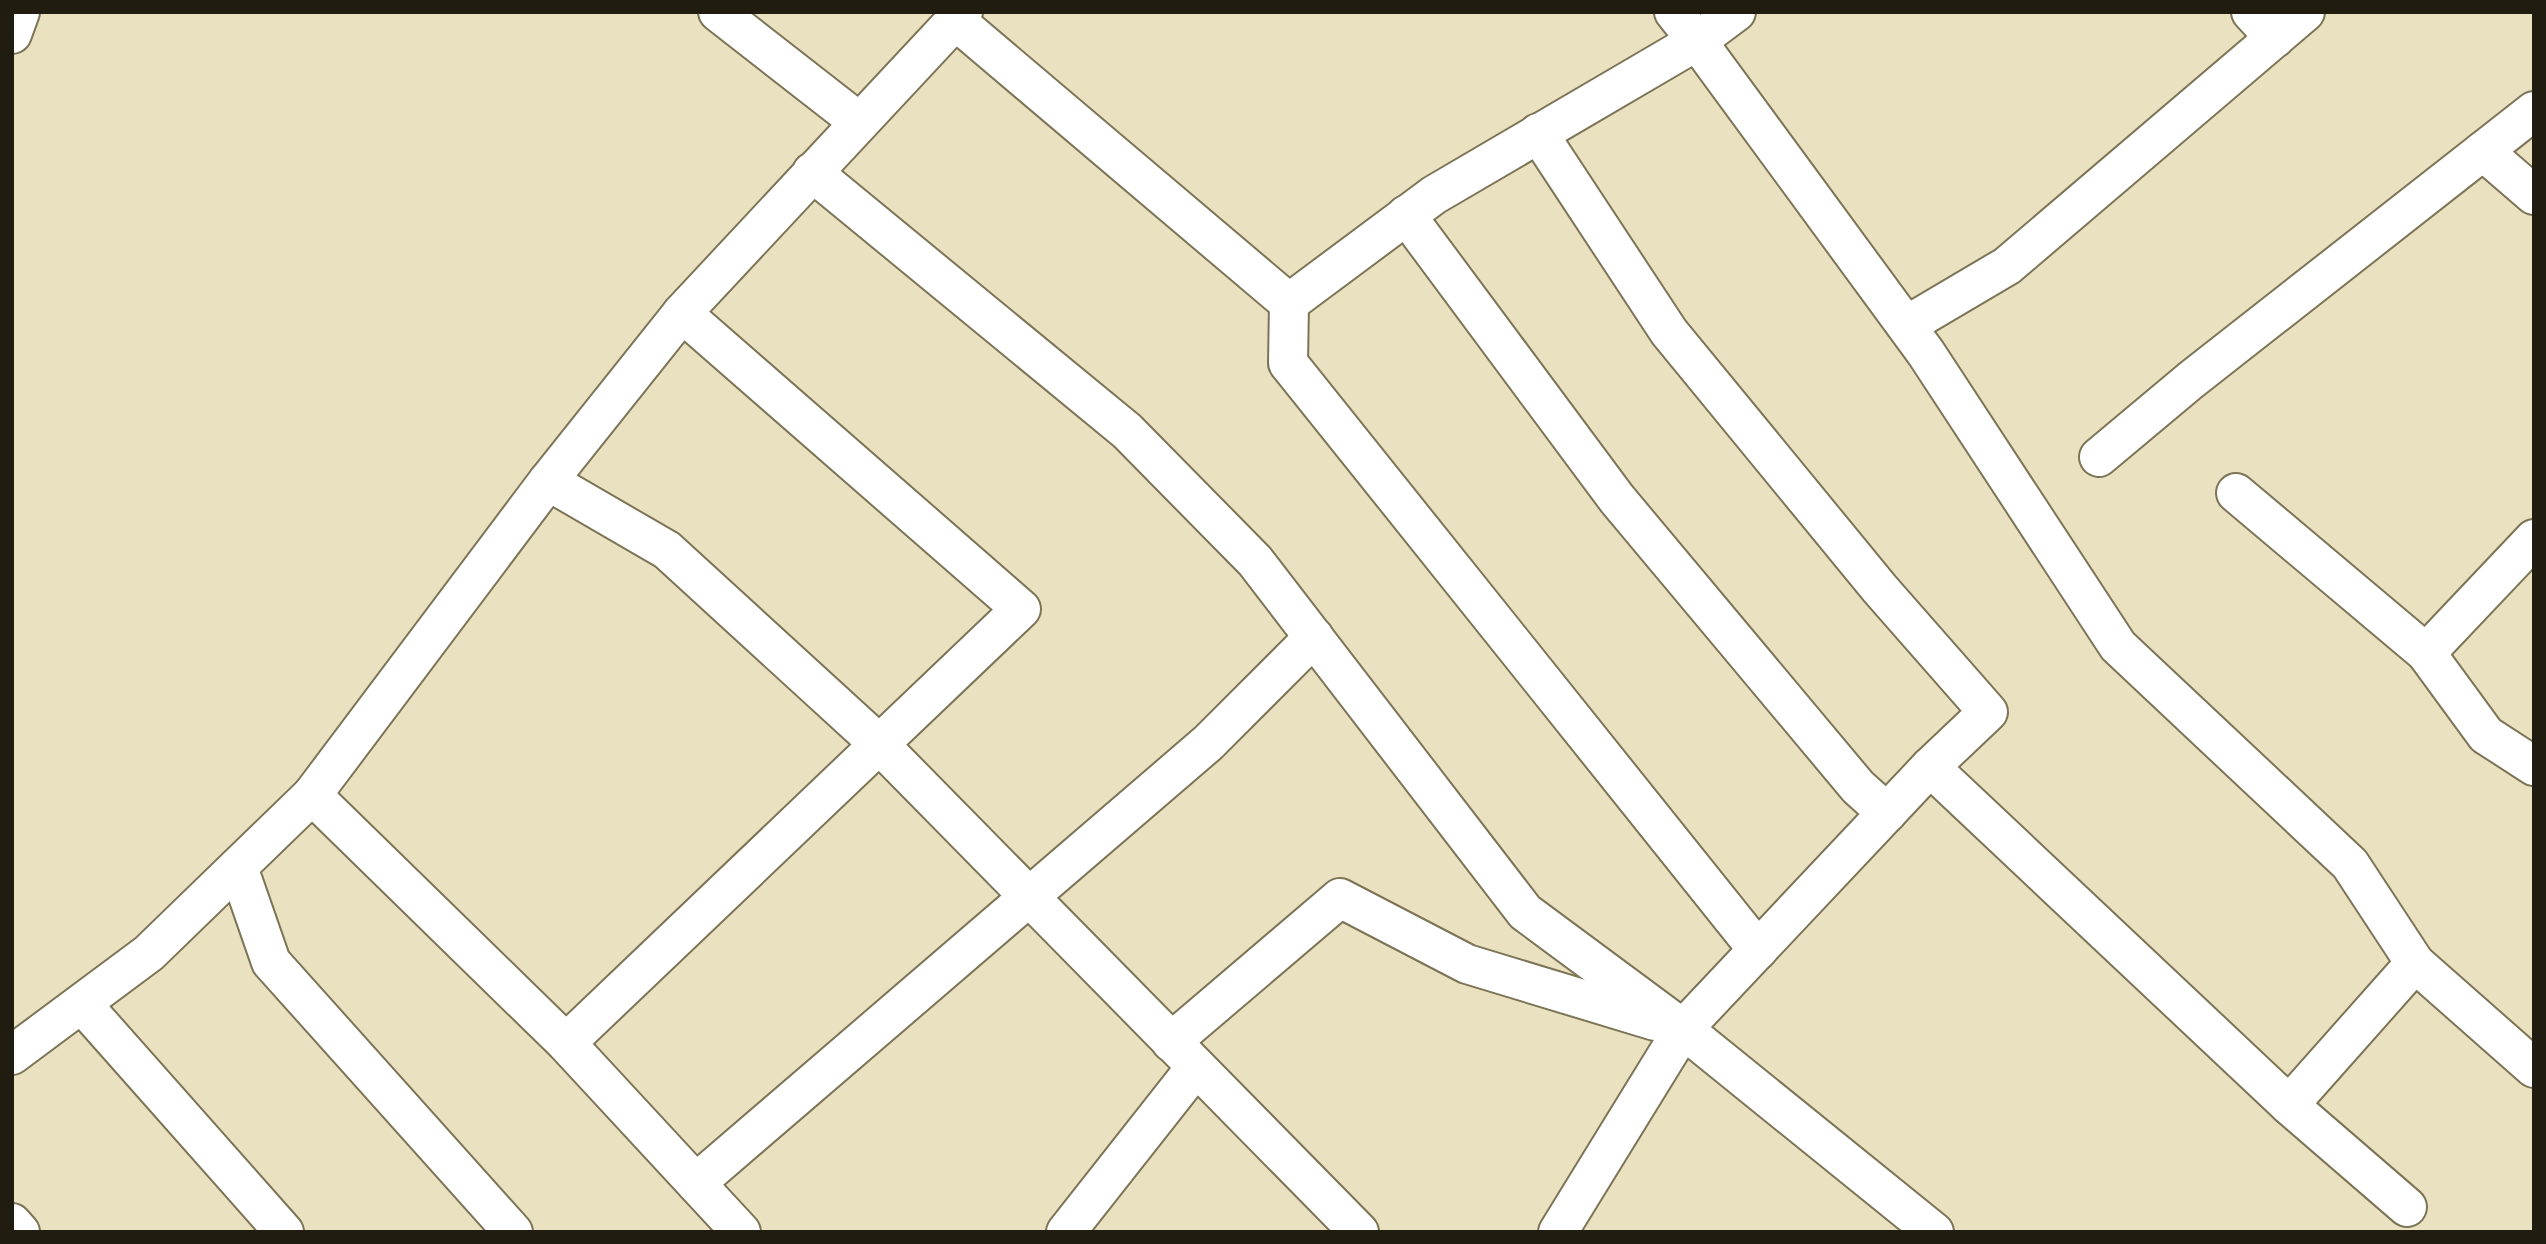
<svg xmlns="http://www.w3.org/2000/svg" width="2546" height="1244" font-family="Roboto,sans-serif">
<rect width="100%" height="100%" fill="#eae1c1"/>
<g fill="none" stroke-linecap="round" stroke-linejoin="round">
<defs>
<g id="street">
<polyline points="718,12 859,122"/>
<polyline points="1674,12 1697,41 1926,353 2118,646 2350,864 2415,963 2534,1068"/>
<polyline points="2251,12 2275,38"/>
<polyline points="955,20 1289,303 1288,363 1758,950"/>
<polyline points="12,34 20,12"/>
<polyline points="1538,133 1669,332 1880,589 1988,712 1930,767 1683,1029 1558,1232"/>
<polyline points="2483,151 2534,195"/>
<polyline points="812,172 1127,431 1255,561 1525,912 1683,1029 1934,1232"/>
<polyline points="1406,215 1617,499 1858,787 1887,813"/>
<polyline points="1289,303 1434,195 1697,41 1736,12"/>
<polyline points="1907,325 2007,266 2305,12"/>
<polyline points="2099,457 2191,380 2534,111"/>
<polyline points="548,481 667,550 878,743 1359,1232"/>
<polyline points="2236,493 2426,653 2486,735 2534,766"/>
<polyline points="2426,653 2534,539"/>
<polyline points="1930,767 2289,1105 2415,963"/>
<polyline points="312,795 566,1043 741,1232"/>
<polyline points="238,867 271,962 513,1232"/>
<polyline points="82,1004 284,1232"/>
<polyline points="1171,1042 1340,898 1467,964 1655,1021"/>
<polyline points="566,1043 1021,609 682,313"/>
<polyline points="12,1055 149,953 312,795 548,481 682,313 963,12"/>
<polyline points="2289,1105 2407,1207"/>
<polyline points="696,1183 1208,743 1314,637"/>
<polyline points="12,1223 20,1232"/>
<polyline points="1066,1232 1196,1067"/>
</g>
</defs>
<use href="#street" stroke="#7c7456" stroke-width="42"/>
<use href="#street" stroke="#fff" stroke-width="38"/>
</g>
<rect width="2546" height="1244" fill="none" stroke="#201c10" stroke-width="28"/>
</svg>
